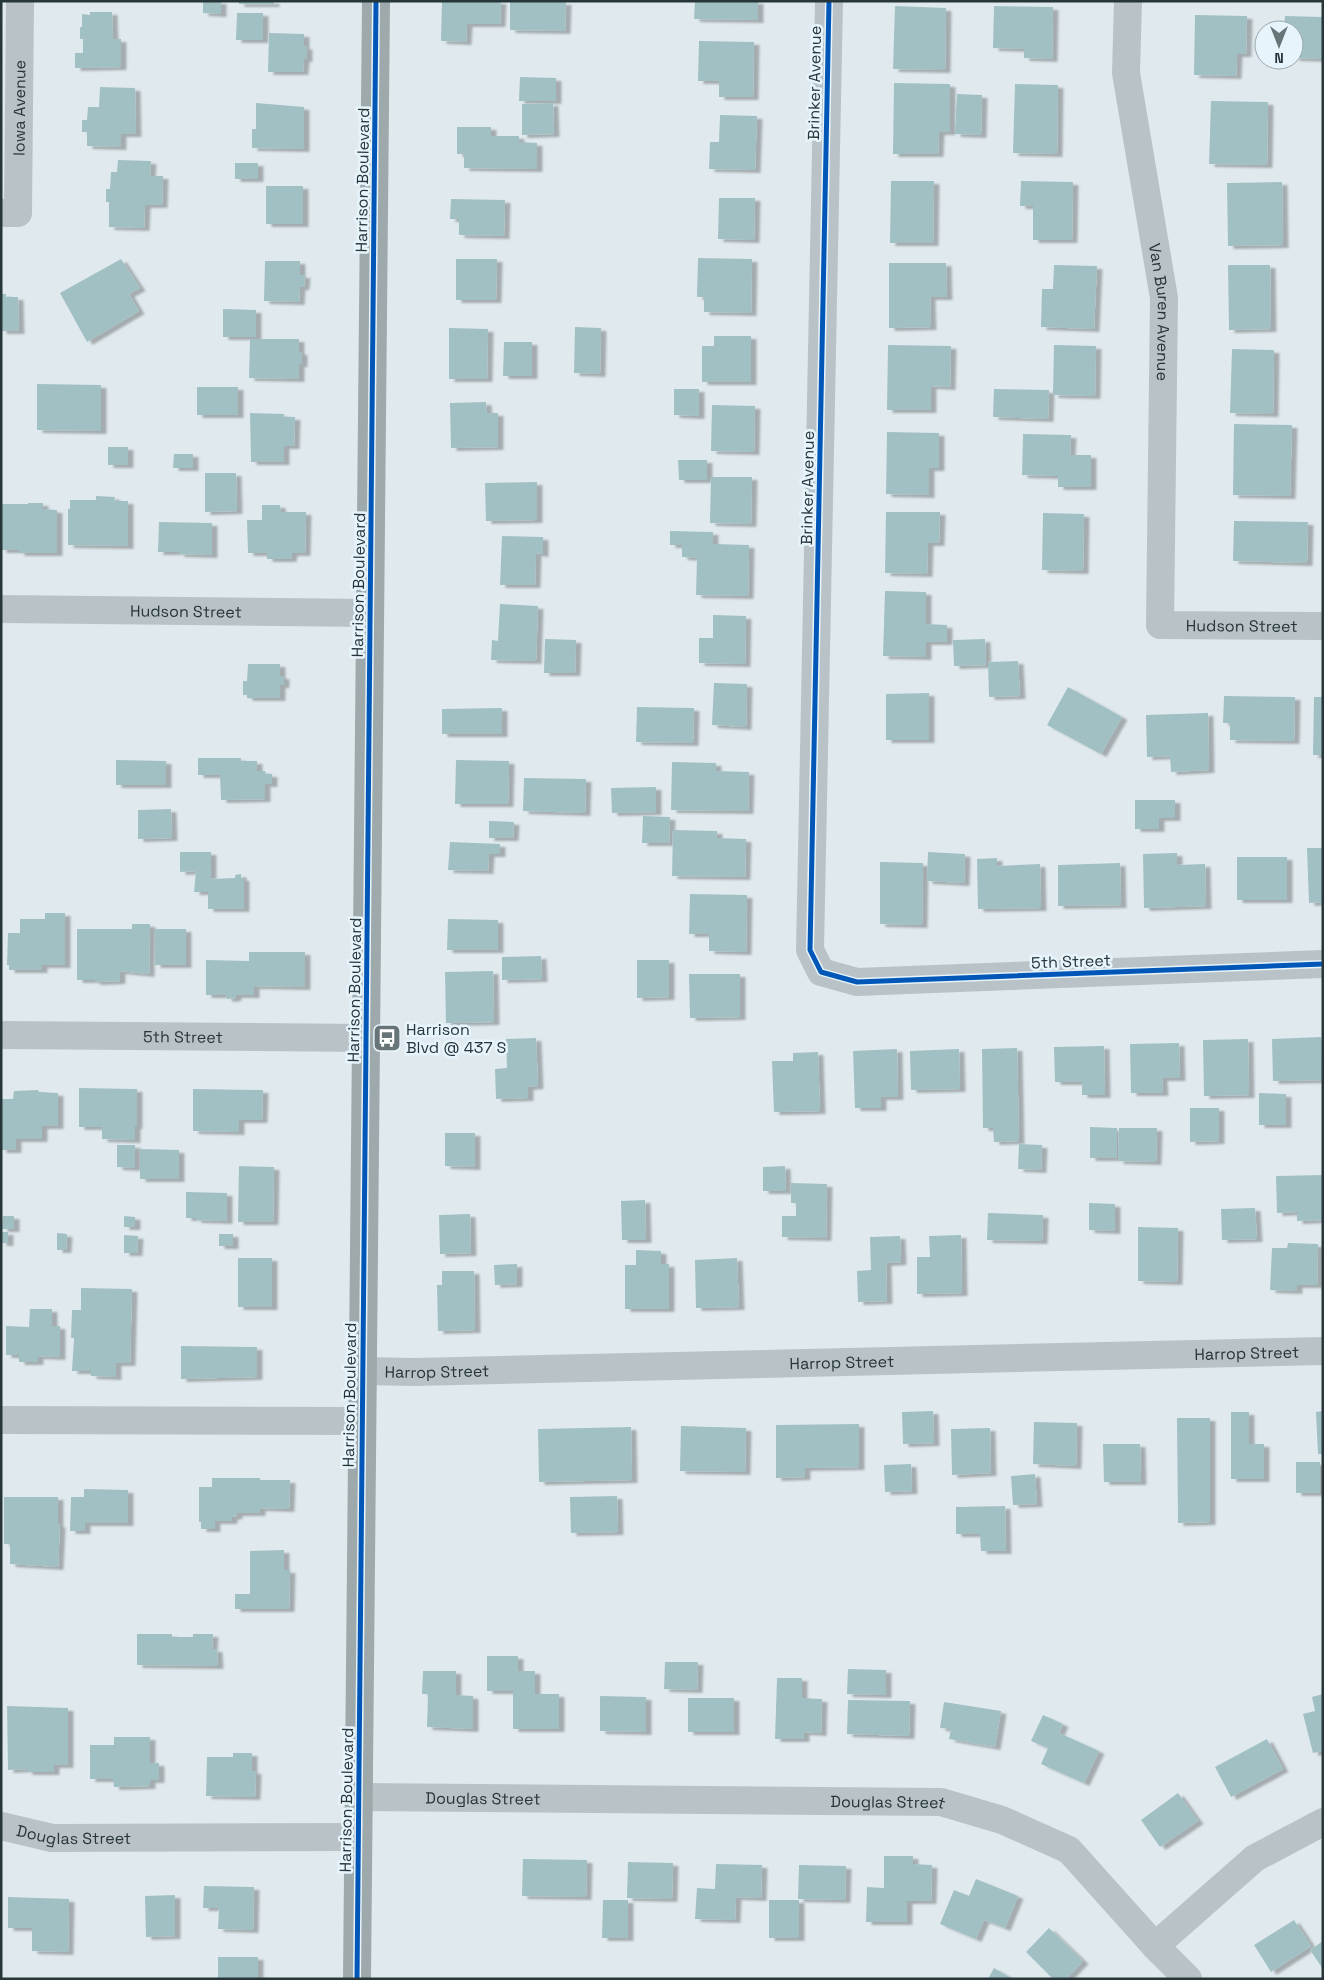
<svg xmlns="http://www.w3.org/2000/svg" width="1324" height="1980" font-family="'Space Grotesk',sans-serif">
<defs>
<filter id="shadow"><feDropShadow dx="5.5" dy="3" stdDeviation="1" flood-color="#0004"/></filter>
</defs>
<rect width="100%" height="100%" fill="#e0eaee"/>
<g fill="#a0c0c4" filter="url(#shadow)">
<polygon points="203,1 221,1 221,14 203,13"/>
<rect x="239" y="1" width="35" height="3"/>
<polygon points="442,1 501,1 500,24 467,24 466,42 441,41"/>
<polygon points="510,1 566,2 565,31 510,30"/>
<polygon points="695,1 758,1 758,20 694,19"/>
<polygon points="895,6 946,8 945,70 893,69"/>
<polygon points="994,6 1053,7 1052,59 1024,58 1024,49 993,48"/>
<polygon points="90,12 112,12 113,39 121,39 121,67 75,68 75,53 83,53 83,39 80,39 80,27 82,27 82,14 90,15"/>
<polygon points="237,13 263,13 263,40 236,40"/>
<polygon points="1195,15 1247,16 1246,54 1237,54 1236,76 1194,75"/>
<polygon points="1285,16 1323,17 1323,59 1294,58 1294,30 1284,30"/>
<polygon points="269,33 304,34 304,47 307,46 307,59 304,59 303,72 268,72"/>
<polygon points="699,41 754,42 753,97 719,97 719,81 698,81"/>
<polygon points="520,77 556,78 556,101 519,101"/>
<polygon points="894,83 950,84 950,132 939,132 938,154 893,154"/>
<polygon points="1015,84 1058,85 1057,154 1013,153"/>
<polygon points="100,87 135,88 136,134 121,134 121,147 87,146 87,132 82,132 82,120 87,120 88,107 99,107"/>
<polygon points="957,94 982,95 981,135 955,134"/>
<polygon points="1211,101 1268,102 1267,165 1209,164"/>
<polygon points="256,103 304,107 304,149 252,148 252,129 256,129"/>
<polygon points="553,103 554,134 522,135 522,104"/>
<polygon points="720,115 757,116 755,170 709,169 710,142 719,142"/>
<polygon points="457,127 491,127 491,136 519,136 519,142 537,143 537,169 464,168 464,154 457,154"/>
<polygon points="118,160 151,161 150,176 163,176 162,205 145,205 144,228 109,227 109,202 106,202 106,189 110,189 111,172 117,172"/>
<rect x="235" y="163" width="23" height="16"/>
<polygon points="891,181 934,181 933,243 890,243"/>
<polygon points="1021,181 1073,182 1072,240 1033,240 1033,206 1020,206"/>
<polygon points="1282,182 1283,245 1228,246 1227,183"/>
<rect x="266" y="186" width="37" height="38"/>
<polygon points="719,198 755,198 754,240 718,239"/>
<polygon points="451,199 505,200 504,236 459,235 459,219 450,219"/>
<polygon points="698,258 752,259 751,313 704,312 704,297 697,297"/>
<polygon points="121,259 140,288 129,294 139,311 87,342 60,293"/>
<polygon points="456,259 497,259 496,300 456,300"/>
<polygon points="265,261 300,261 300,275 305,275 304,287 300,287 299,302 264,301"/>
<polygon points="889,263 946,263 947,297 930,297 931,327 889,328"/>
<polygon points="1054,265 1097,266 1094,329 1041,327 1042,289 1053,289"/>
<polygon points="1228,265 1270,265 1271,329 1229,330"/>
<polygon points="1,294 6,294 6,297 18,297 19,331 1,331"/>
<polygon points="223,309 256,310 256,337 223,337"/>
<polygon points="575,327 601,328 600,374 574,373"/>
<polygon points="449,328 488,329 487,379 449,379"/>
<polygon points="714,336 751,336 751,382 702,382 702,346 714,346"/>
<polygon points="250,339 299,339 299,352 302,352 302,364 299,364 299,379 249,378"/>
<polygon points="504,342 532,342 532,376 503,376"/>
<polygon points="888,345 951,346 950,387 931,386 931,410 887,410"/>
<polygon points="1054,345 1096,346 1095,396 1053,395"/>
<polygon points="1232,349 1274,350 1273,414 1230,413"/>
<polygon points="37,384 101,385 101,431 37,430"/>
<rect x="197" y="387" width="41" height="28"/>
<polygon points="674,389 699,389 699,416 674,415"/>
<polygon points="994,389 1049,390 1048,419 993,417"/>
<polygon points="486,402 487,413 498,413 498,447 451,448 450,403"/>
<polygon points="712,405 755,406 754,452 711,451"/>
<polygon points="250,413 284,414 284,417 295,417 294,446 284,446 284,462 251,462"/>
<polygon points="1234,424 1292,425 1290,496 1233,495"/>
<polygon points="887,432 939,433 939,468 929,468 929,495 886,494"/>
<polygon points="1023,434 1071,435 1070,455 1091,455 1091,487 1058,487 1058,476 1022,475"/>
<rect x="108" y="447" width="20" height="18"/>
<polygon points="174,454 193,454 193,468 173,468"/>
<polygon points="678,460 707,460 707,480 679,480"/>
<polygon points="205,473 236,473 237,511 205,512"/>
<polygon points="711,477 752,477 751,524 710,523"/>
<polygon points="537,482 537,520 486,521 485,483"/>
<polygon points="96,496 115,497 114,501 128,501 128,546 68,545 68,509 70,509 70,500 96,500"/>
<polygon points="28,503 43,503 43,509 57,510 57,553 19,553 19,550 1,550 1,504 28,504"/>
<polygon points="262,505 280,505 281,512 306,512 305,553 292,553 291,559 267,559 267,553 248,553 247,520 262,520"/>
<polygon points="886,512 940,512 939,543 928,543 927,574 885,573"/>
<polygon points="1043,513 1084,514 1083,571 1042,570"/>
<polygon points="1234,521 1308,522 1307,563 1233,561"/>
<polygon points="159,522 212,523 212,555 179,554 179,552 158,552"/>
<polygon points="670,531 713,532 713,544 749,545 748,596 696,595 697,558 682,557 682,545 670,545"/>
<polygon points="502,536 543,537 543,554 536,553 535,585 500,585"/>
<polygon points="885,591 926,592 926,624 947,625 947,642 926,642 926,657 883,656"/>
<polygon points="500,604 538,606 536,661 491,660 492,640 498,641"/>
<polygon points="713,615 746,616 745,664 699,663 699,638 713,638"/>
<polygon points="545,639 576,640 575,673 544,673"/>
<polygon points="985,639 986,665 954,666 953,640"/>
<polygon points="1018,661 1020,696 989,697 988,662"/>
<polygon points="248,664 280,664 280,676 284,676 284,685 280,685 280,698 247,698 247,695 243,695 243,681 247,681"/>
<polygon points="714,683 747,684 746,727 712,725"/>
<polygon points="1068,687 1122,717 1101,754 1047,725"/>
<polygon points="929,693 929,740 886,740 886,694"/>
<polygon points="1224,696 1295,697 1294,741 1230,740 1230,723 1223,723"/>
<polygon points="1314,697 1323,697 1323,755 1313,755"/>
<polygon points="637,707 694,708 693,743 636,742"/>
<polygon points="502,708 502,734 442,734 442,709"/>
<polygon points="1208,713 1209,770 1171,772 1170,756 1147,757 1146,715"/>
<polygon points="198,758 241,758 241,761 257,761 257,771 265,771 266,774 272,774 272,784 265,784 265,799 221,800 220,775 198,775"/>
<polygon points="116,760 166,761 166,785 116,785"/>
<polygon points="456,760 509,761 508,804 455,804"/>
<polygon points="672,762 716,763 716,771 749,772 748,811 671,810"/>
<polygon points="524,778 586,779 585,813 523,811"/>
<polygon points="656,787 656,812 612,813 611,788"/>
<polygon points="1135,800 1175,800 1175,818 1159,818 1159,829 1135,829"/>
<polygon points="171,809 172,838 138,839 138,810"/>
<polygon points="643,816 670,817 669,843 642,843"/>
<polygon points="489,821 514,822 513,838 489,838"/>
<polygon points="673,830 717,831 717,838 746,839 745,877 672,876"/>
<polygon points="450,842 500,844 500,854 489,854 488,871 448,870"/>
<polygon points="1307,848 1323,848 1323,902 1309,903"/>
<polygon points="180,852 211,852 211,879 235,878 235,875 241,874 241,878 244,878 244,909 208,909 208,892 194,892 196,871 180,872"/>
<polygon points="928,852 965,854 964,883 927,881"/>
<polygon points="1177,853 1177,865 1205,864 1206,906 1144,908 1143,854"/>
<rect x="1237" y="857" width="50" height="43"/>
<polygon points="997,858 997,866 1040,864 1041,908 978,909 977,859"/>
<polygon points="880,862 923,863 922,925 880,924"/>
<polygon points="1120,863 1121,905 1058,906 1058,865"/>
<polygon points="690,894 747,895 746,952 709,951 709,934 689,934"/>
<polygon points="45,913 65,913 65,965 42,965 42,970 9,970 9,965 7,965 8,933 20,933 20,919 45,919"/>
<polygon points="448,919 498,920 498,950 447,950"/>
<polygon points="132,924 150,924 149,974 120,971 120,981 95,982 95,980 77,980 77,929 132,929"/>
<rect x="155" y="929" width="31" height="36"/>
<polygon points="249,952 305,952 305,987 254,986 254,995 236,995 236,998 227,999 226,995 206,995 206,960 249,961"/>
<polygon points="541,956 542,979 502,980 502,957"/>
<polygon points="637,960 669,960 669,997 637,998"/>
<polygon points="493,971 494,1022 446,1023 445,972"/>
<polygon points="689,974 740,974 740,1017 690,1018"/>
<polygon points="1321,1037 1323,1080 1273,1081 1272,1039"/>
<polygon points="536,1038 538,1086 528,1087 528,1098 496,1099 495,1069 507,1068 506,1039"/>
<polygon points="1248,1039 1249,1095 1204,1096 1203,1040"/>
<polygon points="1179,1043 1180,1078 1162,1078 1163,1093 1131,1093 1130,1044"/>
<polygon points="1104,1046 1105,1095 1082,1095 1082,1082 1055,1082 1054,1047"/>
<polygon points="1017,1048 1019,1141 994,1142 993,1128 983,1128 982,1049"/>
<polygon points="897,1049 898,1097 881,1097 881,1108 855,1108 853,1051"/>
<polygon points="959,1049 960,1089 911,1090 910,1051"/>
<polygon points="818,1052 820,1111 774,1112 772,1061 793,1061 793,1053"/>
<polygon points="79,1088 137,1089 137,1126 135,1126 135,1140 102,1139 102,1127 79,1127"/>
<polygon points="193,1089 263,1090 262,1120 239,1120 239,1132 193,1131"/>
<polygon points="38,1090 39,1092 58,1093 58,1126 42,1126 42,1139 16,1139 16,1150 1,1150 1,1099 13,1099 14,1091"/>
<polygon points="1259,1093 1286,1094 1286,1125 1259,1125"/>
<polygon points="1190,1108 1219,1108 1219,1141 1190,1142"/>
<polygon points="1090,1127 1117,1128 1117,1158 1090,1158"/>
<polygon points="1119,1128 1157,1128 1156,1162 1118,1161"/>
<polygon points="445,1133 475,1133 475,1167 445,1166"/>
<polygon points="1019,1144 1042,1145 1041,1170 1018,1169"/>
<polygon points="117,1145 135,1145 135,1168 117,1167"/>
<polygon points="140,1149 179,1150 179,1179 140,1179"/>
<polygon points="239,1166 274,1167 273,1222 238,1222"/>
<polygon points="785,1166 786,1191 763,1191 763,1167"/>
<polygon points="1323,1175 1323,1220 1297,1221 1297,1212 1277,1213 1276,1176"/>
<polygon points="791,1183 827,1184 826,1238 782,1237 782,1216 796,1216 796,1203 791,1203"/>
<polygon points="186,1192 227,1193 227,1221 196,1220 196,1218 186,1218"/>
<polygon points="645,1200 646,1240 622,1240 621,1201"/>
<polygon points="1089,1203 1115,1204 1115,1231 1089,1230"/>
<polygon points="1255,1208 1257,1239 1222,1240 1221,1209"/>
<polygon points="988,1213 1043,1215 1042,1241 987,1240"/>
<polygon points="470,1214 471,1253 440,1254 439,1215"/>
<polygon points="3,1216 14,1216 14,1229 2,1229"/>
<polygon points="124,1216 135,1217 135,1227 124,1227"/>
<polygon points="1138,1227 1178,1228 1177,1282 1138,1281"/>
<rect x="1" y="1232" width="7" height="11"/>
<polygon points="57,1233 67,1234 66,1250 57,1250"/>
<rect x="219" y="1234" width="14" height="12"/>
<polygon points="124,1235 138,1236 137,1253 124,1253"/>
<polygon points="961,1235 962,1293 917,1294 917,1257 930,1257 929,1236"/>
<polygon points="900,1236 901,1262 886,1263 887,1301 858,1302 857,1271 871,1270 870,1237"/>
<polygon points="1288,1243 1318,1244 1317,1285 1297,1285 1297,1291 1270,1290 1272,1248 1287,1248"/>
<polygon points="636,1250 661,1251 661,1264 669,1264 669,1309 625,1309 625,1265 636,1265"/>
<rect x="238" y="1258" width="34" height="49"/>
<polygon points="737,1258 739,1307 696,1308 695,1260"/>
<polygon points="517,1264 517,1284 495,1285 494,1265"/>
<polygon points="442,1271 474,1271 475,1330 438,1331 437,1285 442,1285"/>
<polygon points="81,1288 132,1289 130,1363 116,1363 116,1377 91,1376 91,1371 72,1371 74,1338 71,1338 72,1310 81,1310"/>
<polygon points="30,1309 52,1309 52,1326 60,1326 60,1357 38,1356 38,1362 19,1362 19,1355 6,1355 6,1326 29,1327"/>
<polygon points="181,1346 257,1347 257,1377 181,1379"/>
<polygon points="933,1411 934,1443 903,1444 902,1412"/>
<polygon points="1323,1411 1323,1454 1318,1454 1316,1412"/>
<polygon points="1231,1412 1249,1412 1249,1444 1264,1444 1264,1479 1231,1479"/>
<polygon points="1177,1418 1210,1418 1210,1522 1178,1523"/>
<polygon points="1034,1422 1077,1423 1076,1466 1033,1464"/>
<polygon points="859,1424 859,1467 805,1468 805,1477 776,1478 776,1425"/>
<polygon points="681,1426 746,1428 745,1472 680,1471"/>
<polygon points="631,1427 632,1480 539,1482 538,1429"/>
<polygon points="990,1428 991,1473 952,1475 951,1429"/>
<polygon points="1103,1444 1140,1444 1141,1482 1104,1482"/>
<rect x="1296" y="1462" width="24" height="31"/>
<polygon points="911,1464 912,1491 885,1492 884,1465"/>
<polygon points="1035,1474 1037,1504 1013,1505 1011,1476"/>
<polygon points="212,1478 260,1478 260,1480 290,1480 289,1509 260,1508 260,1513 237,1513 237,1516 232,1517 232,1521 215,1521 215,1529 201,1529 201,1522 199,1522 199,1487 212,1487"/>
<polygon points="84,1489 128,1490 128,1523 85,1523 85,1531 70,1531 71,1497 84,1497"/>
<polygon points="617,1496 618,1532 571,1533 570,1497"/>
<polygon points="4,1497 58,1497 58,1524 60,1525 58,1567 10,1564 10,1544 4,1544"/>
<polygon points="1005,1506 1006,1551 981,1551 980,1534 956,1534 956,1507"/>
<polygon points="284,1550 284,1570 290,1570 289,1609 235,1609 235,1594 250,1594 250,1551"/>
<polygon points="137,1634 172,1634 172,1637 193,1637 193,1634 213,1634 212,1649 217,1649 218,1666 137,1665"/>
<polygon points="487,1656 518,1656 518,1671 535,1671 535,1694 559,1694 559,1729 513,1729 513,1691 487,1691"/>
<polygon points="665,1662 698,1662 697,1690 664,1689"/>
<polygon points="848,1669 886,1670 886,1695 847,1694"/>
<polygon points="423,1671 456,1671 456,1695 473,1696 473,1729 427,1727 428,1694 422,1694"/>
<polygon points="777,1678 802,1678 802,1698 822,1699 821,1733 804,1732 804,1739 775,1739"/>
<polygon points="1323,1694 1323,1751 1313,1753 1303,1714 1315,1711 1312,1697"/>
<polygon points="600,1696 646,1697 646,1732 600,1731"/>
<rect x="688" y="1698" width="46" height="34"/>
<polygon points="848,1700 910,1701 909,1736 847,1734"/>
<polygon points="944,1702 1001,1711 995,1747 949,1739 951,1729 940,1728"/>
<polygon points="7,1706 68,1708 68,1765 54,1765 54,1772 27,1772 27,1769 8,1770"/>
<polygon points="1043,1715 1063,1724 1059,1733 1099,1751 1084,1783 1041,1764 1048,1748 1031,1741"/>
<polygon points="114,1737 150,1737 150,1763 159,1763 159,1780 150,1780 150,1786 114,1787 113,1779 90,1779 90,1745 114,1745"/>
<polygon points="1267,1739 1283,1769 1231,1797 1215,1767"/>
<polygon points="233,1753 252,1753 252,1771 256,1771 255,1797 206,1796 207,1757 233,1757"/>
<polygon points="1178,1793 1198,1821 1160,1847 1141,1820"/>
<polygon points="884,1856 913,1856 913,1864 932,1865 931,1901 907,1901 907,1922 866,1922 867,1887 884,1888"/>
<polygon points="523,1859 587,1860 586,1897 522,1896"/>
<polygon points="628,1862 673,1863 672,1899 627,1898"/>
<polygon points="716,1864 762,1865 761,1898 736,1897 735,1920 695,1919 697,1888 715,1889"/>
<polygon points="799,1865 846,1866 845,1900 798,1899"/>
<polygon points="976,1879 1018,1896 1005,1928 984,1920 976,1939 940,1924 954,1890 969,1896"/>
<polygon points="204,1886 254,1887 253,1930 218,1929 219,1908 203,1908"/>
<polygon points="175,1895 175,1936 146,1937 145,1896"/>
<polygon points="8,1897 69,1899 68,1952 32,1951 32,1928 8,1928"/>
<polygon points="603,1900 628,1900 628,1938 602,1938"/>
<rect x="769" y="1900" width="30" height="38"/>
<polygon points="1294,1920 1311,1946 1271,1972 1254,1945"/>
<polygon points="1049,1928 1083,1961 1066,1979 1053,1979 1026,1952"/>
<polygon points="1323,1941 1323,1969 1310,1950"/>
<rect x="218" y="1957" width="40" height="22"/>
<polygon points="994,1968 1013,1979 988,1979"/>
</g>
<g fill="none" stroke-linecap="round" stroke-linejoin="round">
<g stroke="#b9c3c7" stroke-width="28">
<polyline points="829,1 810,950 821,972 857,982 1323,964"/>
<path id="s1" d="M1128,1L1126,73L1164,298L1160,625L1323,626"/>
<path id="s2" d="M1,213H18L20,1"/>
<path id="s3" d="M1,609L370,613"/>
<path id="s4" d="M1,1035L366,1038"/>
<path id="s5" d="M362,1371L415,1372L1323,1351"/>
<polyline points="1,1420 361,1421"/>
<path id="s6" d="M358,1797L941,1802L1002,1820L1069,1850L1155,1946L1188,1979"/>
<path id="s7" d="M1,1826L52,1838L358,1837"/>
<polyline points="1155,1946 1255,1858 1323,1822"/>
</g>
<polyline stroke="#9ea9ac" stroke-width="28" points="357,1979 376,1"/>
<defs>
<g id="cycleway">
<polyline points="829,1 810,950 821,972 857,982 1323,964"/>
<polyline points="357,1979 376,1"/>
</g>
</defs>
<use href="#cycleway" stroke="#e7f4fb" stroke-width="8"/>
<use href="#cycleway" stroke="#0057b8" stroke-width="5"/>
</g>
<defs>
<symbol id="bus-square" viewBox="-11 -11 22 22"><rect x="-9" y="-9" width="18" height="18" rx="4" fill="#687578" stroke="#e7f4fb"/><path d="M-5-6H5V4H4V6H2V4H-2V6H-4V4H-5ZM-3.5-4V0h7V-4ZM-3.5 1.2v1.5H-2V1.2ZM2 1.2v1.5H3.5V1.2Z" fill="#fff"/></symbol>
</defs>
<g fill-rule="evenodd">
<use href="#bus-square" x="371" y="1022" width="32" height="32"/>
</g>
<g text-anchor="middle" stroke-width="5" stroke-linejoin="round" paint-order="stroke">
<g font-size="16" fill="#273638" stroke="#e7f4fb">
<text transform="translate(814 83) rotate(-89)" y="6">Brinker Avenue</text>
<text dy="6" stroke="none"><textPath href="#s2" startOffset="122">Iowa Avenue</textPath></text>
<text transform="translate(362 180) rotate(-89)" y="6">Harrison Boulevard</text>
<text dy="6" stroke="none"><textPath href="#s1" startOffset="314">Van Buren Avenue</textPath></text>
<text transform="translate(807 488) rotate(-89)" y="6">Brinker Avenue</text>
<text transform="translate(358 585) rotate(-89)" y="6">Harrison Boulevard</text>
<text dy="6" stroke="none"><textPath href="#s3" startOffset="185">Hudson Street</textPath></text>
<text dy="6" stroke="none"><textPath href="#s1" startOffset="709">Hudson Street</textPath></text>
<text transform="translate(1071 961) rotate(-2)" y="6">5th Street</text>
<text transform="translate(354 990) rotate(-89)" y="6">Harrison Boulevard</text>
<text dy="6" stroke="none"><textPath href="#s4" startOffset="182">5th Street</textPath></text>
<text dy="6" stroke="none"><textPath href="#s5" startOffset="885">Harrop Street</textPath></text>
<text dy="6" stroke="none"><textPath href="#s5" startOffset="480">Harrop Street</textPath></text>
<text dy="6" stroke="none"><textPath href="#s5" startOffset="75">Harrop Street</textPath></text>
<text transform="translate(349 1395) rotate(-89)" y="6">Harrison Boulevard</text>
<text dy="6" stroke="none"><textPath href="#s6" startOffset="125">Douglas Street</textPath></text>
<text transform="translate(346 1800) rotate(-89)" y="6">Harrison Boulevard</text>
<text dy="6" stroke="none"><textPath href="#s6" startOffset="530">Douglas Street</textPath></text>
<text dy="6" stroke="none"><textPath href="#s7" startOffset="74">Douglas Street</textPath></text>
</g>
<g font-size="16" fill="#273638" stroke="#e7f4fb" text-anchor="start">
<text x="406" y="1035">Harrison<tspan x="406" dy="18">Blvd @ 437 S</tspan></text>
</g>
</g>
<rect width="1324" height="1980" fill="none" stroke="#273638" stroke-width="5"/>
<g transform="translate(1279 45) rotate(180)"><circle r="24" fill="#e7f4fb" stroke="#9aa8ad"/>
<path d="M0-4L9 19L0 12L-9 19Z" fill="#687578"/>
<text y="-8" font-size="14" font-weight="bold" text-anchor="middle" fill="#273638">N</text>
</g>
</svg>
